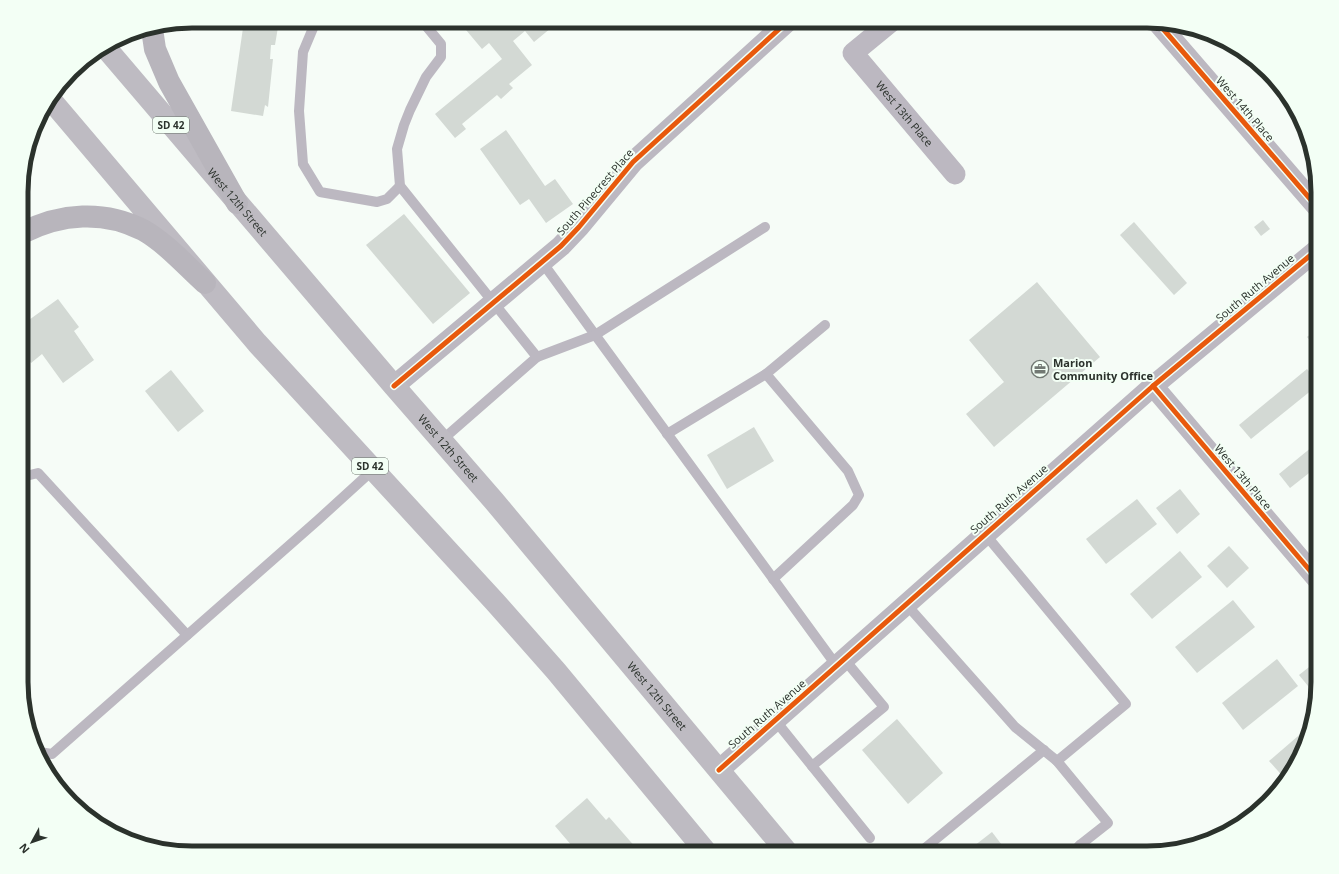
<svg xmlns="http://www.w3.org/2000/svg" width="1339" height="874" font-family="'Open Sans',sans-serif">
<rect width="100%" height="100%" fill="#f6fcf7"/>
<g fill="#d3d9d4">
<polygon points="244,21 279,21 275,45 271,45 270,59 273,59 268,107 265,105 263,116 231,111"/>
<polygon points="465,21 545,21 551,28 534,42 525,31 513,41 532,65 509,84 513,88 501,99 497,95 462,124 466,129 455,138 435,114 502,59 489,43 482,49 461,24"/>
<polygon points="506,130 545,186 555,179 573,204 546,223 529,199 520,205 480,149"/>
<polygon points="404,214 470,293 433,324 366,245"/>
<polygon points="1263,220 1270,229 1261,236 1254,227"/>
<polygon points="1134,222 1187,283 1174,295 1120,235"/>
<polygon points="1037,282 1100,357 994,447 966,414 1004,382 969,340"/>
<polygon points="58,299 79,327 74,331 94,360 63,383 42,354 31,363 22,351 22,325"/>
<polygon points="1318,328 1318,349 1307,337"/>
<polygon points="1307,369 1318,382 1318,385 1251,439 1239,425"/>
<polygon points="171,370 204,411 178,432 145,391"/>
<polygon points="754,427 774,461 727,489 707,455"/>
<polygon points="1318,442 1318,466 1290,488 1279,474"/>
<polygon points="1180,489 1200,514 1177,534 1156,508"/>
<polygon points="1137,499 1157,524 1106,564 1086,539"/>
<polygon points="1229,546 1249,568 1227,588 1207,566"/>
<polygon points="1180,551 1202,577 1152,619 1130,594"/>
<polygon points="1233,600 1255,627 1197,673 1175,647"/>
<polygon points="1277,659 1298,686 1243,730 1222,703"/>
<polygon points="1318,660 1318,693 1317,697 1299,675"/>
<polygon points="897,719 943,773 908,804 862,750"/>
<polygon points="1312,724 1309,737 1289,777 1286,780 1269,761"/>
<polygon points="587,798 606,820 609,817 637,849 632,853 578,853 555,826"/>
<polygon points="992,832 1008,853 965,853"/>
</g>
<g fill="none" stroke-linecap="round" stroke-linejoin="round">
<g stroke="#bcb8c1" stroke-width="10">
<polyline points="316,21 303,52 299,111 303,164 320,192 377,202 387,199 400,186"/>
<polyline points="422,21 441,44 441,57 426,77 410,110 404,125 397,149 400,186 537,357"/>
<polyline points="542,262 836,665"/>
<polyline points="766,374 848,471 859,495 853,505 773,579"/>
<polyline points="667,434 766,374 825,325"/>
<polyline points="442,440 537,357 595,335 765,227"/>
<polyline points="22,477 38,473 187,635"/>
<polyline points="985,534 1126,704 1057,761"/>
<polyline points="906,604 1015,727 1057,761 1108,823 1080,845"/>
<polyline points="775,720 870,838"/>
<polyline points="39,752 52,754 318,520 374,469"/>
<polyline points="812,766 884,707 844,659"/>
<polyline points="919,853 1044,750"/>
<polyline points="1072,853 1080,845 1086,853"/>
</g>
<g stroke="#bcb8c1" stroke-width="21">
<path id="s1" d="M892,21L853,53L955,174"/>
<polyline points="1158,23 1318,208"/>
<polyline points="394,386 561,246 579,227 633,162 788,21"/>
<polyline points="1153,386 1318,580"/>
<polyline points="719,770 1153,386 1318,249"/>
</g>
<g stroke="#bebbc2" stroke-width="22">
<path id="s2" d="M105,47L394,386L494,501L788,853"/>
<polyline points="51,100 257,343 495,602 556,671 707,853"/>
</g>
<g stroke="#b8b5bc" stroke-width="22">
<polyline points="152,29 155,49 169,82 237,203"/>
<path d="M22,233C61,213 104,210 143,230C166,243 186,266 205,283"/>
</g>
<defs>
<g id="cycleway">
<polyline points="1158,23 1318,208"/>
<polyline points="394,386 561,246 579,227 633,162 788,21"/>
<polyline points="1153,386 1318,580"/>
<polyline points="719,770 1153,386 1318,249"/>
</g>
</defs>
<use href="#cycleway" stroke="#f3fff5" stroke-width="8"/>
<use href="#cycleway" stroke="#e8590c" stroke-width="5"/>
</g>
<defs>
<symbol id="office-ring" viewBox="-11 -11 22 22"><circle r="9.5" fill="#f3fff5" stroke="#727973" stroke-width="1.5"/><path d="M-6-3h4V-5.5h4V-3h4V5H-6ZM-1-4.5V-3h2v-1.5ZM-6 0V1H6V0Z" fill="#727973"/></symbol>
</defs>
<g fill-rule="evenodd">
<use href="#office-ring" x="1030" y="359" width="20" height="20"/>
</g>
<g text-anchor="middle" stroke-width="4" stroke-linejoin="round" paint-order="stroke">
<g fill="#f3fff5" stroke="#677068" stroke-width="1">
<rect x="153" y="117" width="36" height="16" rx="3"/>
<rect x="352" y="458" width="36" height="16" rx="3"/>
</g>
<g font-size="10" font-weight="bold" fill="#2b322c">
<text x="171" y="129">SD 42</text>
<text x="370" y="470">SD 42</text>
</g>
<g font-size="11" fill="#2b322c" stroke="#f3fff5">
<text transform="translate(1245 109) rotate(49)" y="4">West 14th Place</text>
<text dy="4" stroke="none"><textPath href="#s1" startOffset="130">West 13th Place</textPath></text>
<text transform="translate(595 192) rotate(-49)" y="4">South Pinecrest Place</text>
<text dy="4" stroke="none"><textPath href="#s2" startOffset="204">West 12th Street</textPath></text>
<text transform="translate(1255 288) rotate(-40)" y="4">South Ruth Avenue</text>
<text dy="4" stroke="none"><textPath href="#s2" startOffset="528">West 12th Street</textPath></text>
<text transform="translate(1243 477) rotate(50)" y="4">West 13th Place</text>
<text transform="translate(1009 499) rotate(-41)" y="4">South Ruth Avenue</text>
<text dy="4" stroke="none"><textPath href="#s2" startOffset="852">West 12th Street</textPath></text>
<text transform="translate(767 714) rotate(-41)" y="4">South Ruth Avenue</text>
</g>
<g font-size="11" font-weight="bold" fill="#2b322c" stroke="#f3fff5" text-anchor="start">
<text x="1053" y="367">Marion<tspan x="1053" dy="13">Community Office</tspan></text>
</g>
</g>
<path d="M0 0H1339V874H0ZM192 28H1147A164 164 0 0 1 1311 192V682A164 164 0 0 1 1147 846H192A164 164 0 0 1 28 682V192A164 164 0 0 1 192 28Z" fill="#f3fff5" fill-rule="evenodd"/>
<path fill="none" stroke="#2b322c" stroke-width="5" d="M192 28H1147A164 164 0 0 1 1311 192V682A164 164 0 0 1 1147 846H192A164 164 0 0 1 28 682V192A164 164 0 0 1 192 28Z"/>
<g transform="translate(32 842) rotate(230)" stroke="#f3fff5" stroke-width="3" paint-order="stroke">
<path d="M0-3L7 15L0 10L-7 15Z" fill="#2b322c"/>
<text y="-6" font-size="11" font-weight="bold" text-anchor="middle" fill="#2b322c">N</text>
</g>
</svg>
